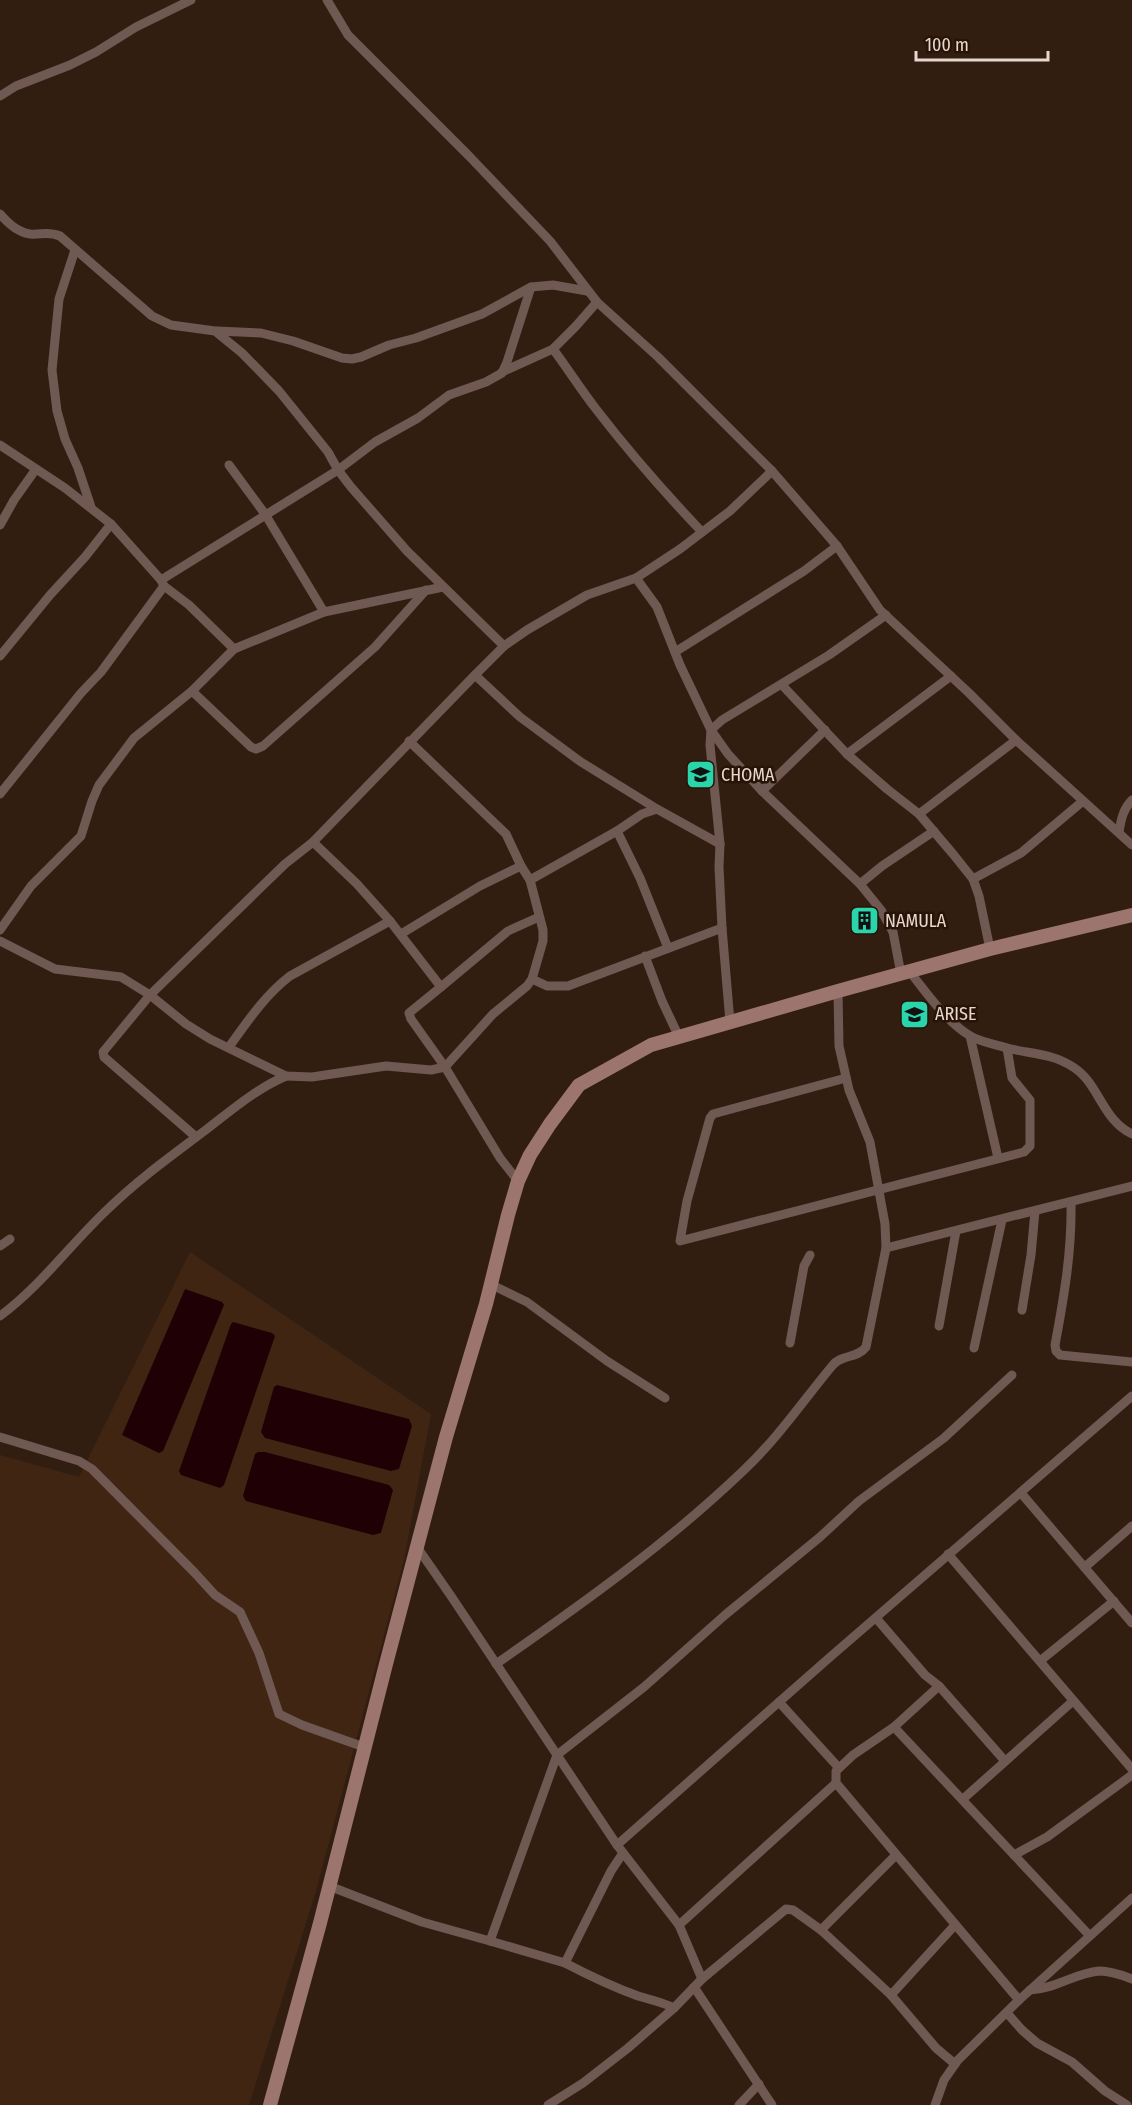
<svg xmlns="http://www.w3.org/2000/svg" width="1132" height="2105" font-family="'Fira Sans Condensed',sans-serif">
<rect width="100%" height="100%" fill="#321e10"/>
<polygon fill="#402512" points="190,1252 431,1414 404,1560 316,1891 249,2105 0,2105 0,1455 79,1477"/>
<g fill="#1f0005">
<polygon points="185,1289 222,1302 224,1305 163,1451 159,1453 122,1435"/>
<polygon points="233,1322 272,1333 275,1336 224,1485 220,1488 181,1475 179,1471 231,1324"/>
<polygon points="277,1385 409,1419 412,1426 399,1469 391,1471 265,1438 261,1432 274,1387"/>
<polygon points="258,1452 265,1452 389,1485 393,1490 381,1533 373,1535 246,1501 243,1496 255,1454"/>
</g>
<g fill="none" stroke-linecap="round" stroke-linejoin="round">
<g stroke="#705853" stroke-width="9">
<polyline points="327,0 348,35 469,156 550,241 597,302 658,357 772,471 837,546 880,610 969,693 1016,740 1132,845"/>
<polyline points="0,96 16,86 70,65 96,52 136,27 191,0"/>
<path d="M0,214C8,223 17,232 30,234C41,235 48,231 60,236L152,316L171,325L215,331L242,353L279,391L328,452L338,470L351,487L407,551L504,646"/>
<polyline points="75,250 59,299 52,370 57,411 65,439 78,468 91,507"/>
<polyline points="217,331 261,333 293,341 342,358 352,359 361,357 389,345 416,338 482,314 531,287"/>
<path d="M553,349C568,369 581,390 596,409C629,452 665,493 702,532"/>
<polyline points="502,372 553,349 576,326 597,302"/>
<polyline points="0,445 65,488 111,524 161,580 164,586 189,605 234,649"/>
<polyline points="229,465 265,514 324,612"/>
<polyline points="0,525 14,500 36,469"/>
<polyline points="636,578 657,607 680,665 711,730 728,754 762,791 860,884 881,910 893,932 901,974"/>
<polyline points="161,580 338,470 375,442 418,418 449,395 486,382 502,373 507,362 531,287 553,285 587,291"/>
<polyline points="675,652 804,571 837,546"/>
<polyline points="0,656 50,595 85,557 111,524"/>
<polyline points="475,675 313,842 357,884 390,921 441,987 409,1013 411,1019 445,1067 500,1158 518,1181"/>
<polyline points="782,685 847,754 887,789 919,814 953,854 973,879 979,896 990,949"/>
<polyline points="192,691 251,747 256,749 263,746 375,647 426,590"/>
<polyline points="409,741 506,834 521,866 530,880"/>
<polyline points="847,754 951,676"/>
<polyline points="762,791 825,730"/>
<polyline points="0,794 81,693 101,672 164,586"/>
<polyline points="657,809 581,762 520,717 475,675 504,646 527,630 587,595 636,578 680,549 730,511 772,471"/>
<polyline points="919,814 1016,740"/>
<polyline points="617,831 640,878 668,948"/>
<path d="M1119,832C1121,820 1123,809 1132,800"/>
<polyline points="973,879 1021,853 1083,801"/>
<polyline points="860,884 882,866 934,831"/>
<polyline points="0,930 31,886 81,836 92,801 99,785 134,738 192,691 234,649 324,612 443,587"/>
<polyline points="401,934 480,886 521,866"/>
<polyline points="0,941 55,969 121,977 150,995 186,1024 210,1039 286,1076 312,1077 386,1066 431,1070 445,1067 493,1014 527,986 532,979 543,941 543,930 530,880 617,831 642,814 657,809 720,844"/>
<polyline points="645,956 662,1001 679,1037"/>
<path d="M909,971C928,994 946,1022 972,1037C982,1042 997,1045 1007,1048C1030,1054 1052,1053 1073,1067C1099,1083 1102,1120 1132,1134"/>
<polyline points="532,979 547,986 568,986 722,928"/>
<polyline points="441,987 508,931 539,917"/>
<polyline points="730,1022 722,928 719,867 720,844 710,745 711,730 722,720 829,655 886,615"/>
<polyline points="970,1036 998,1158"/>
<path d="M229,1047C247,1022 265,995 290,976L390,921"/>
<polyline points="846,1078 713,1114 710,1118 687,1201 680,1241 1024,1152 1030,1146 1030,1100 1012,1078 1007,1048"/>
<polyline points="196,1137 104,1057 103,1052 150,995 285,864 313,842"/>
<path d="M1071,1202C1072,1251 1064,1297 1055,1345L1056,1351L1060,1355L1132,1362"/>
<polyline points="0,1246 10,1239"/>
<polyline points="886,1248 1132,1186"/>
<polyline points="490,1284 527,1302 607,1361 665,1398"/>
<polyline points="1022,1310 1031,1255 1035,1211"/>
<path d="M0,1316C42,1285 72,1242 110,1207C140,1178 174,1154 207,1129C233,1109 256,1089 286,1076"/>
<polyline points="939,1326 956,1231"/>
<polyline points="790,1343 804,1266 810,1255"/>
<polyline points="974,1348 1002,1220"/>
<polyline points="0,1437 79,1461 92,1469 194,1572 215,1595 240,1612 259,1653 279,1714 302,1725 364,1747"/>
<polyline points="1021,1493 1132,1623"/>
<polyline points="417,1547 451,1596 617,1845 679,1925 702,1979"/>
<polyline points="948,1554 1132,1769"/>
<polyline points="1085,1567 1132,1526"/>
<polyline points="876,1618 925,1675 939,1686 894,1727 853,1755 836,1771 836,1783 1019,2000"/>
<polyline points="1040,1661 1114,1601"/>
<path d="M496,1664C582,1604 668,1543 744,1470C777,1439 803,1401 832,1366C841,1354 857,1359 866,1347L886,1248L885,1224L870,1142L849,1090L839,1046L838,991"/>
<polyline points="939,1686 1005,1761"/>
<polyline points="779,1702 839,1768"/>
<polyline points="894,1727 1089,1935"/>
<polyline points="963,1799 1073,1701"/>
<polyline points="617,1845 829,1658 1132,1396"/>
<polyline points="1014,1855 1047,1837 1132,1775"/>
<polyline points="329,1886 422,1922 490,1941 557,1755 644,1687 725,1615 820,1537 859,1501 944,1438 1012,1375"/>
<polyline points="679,1925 836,1783"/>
<polyline points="821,1930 896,1855"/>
<polyline points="490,1941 565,1963 611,1871 623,1853"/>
<path d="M565,1963C588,1975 613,1987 638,1996C651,2000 662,2002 674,2008"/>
<polyline points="694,1987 772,2105"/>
<path d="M1030,1990C1055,1989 1075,1973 1099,1971C1111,1971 1122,1975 1132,1979"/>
<polyline points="891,1995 955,1925"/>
<polyline points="1007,2013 1022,2030 1037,2043 1072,2062 1105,2091 1127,2105"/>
<polyline points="548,2105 583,2083 628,2048 674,2008 702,1979 786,1909 793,1910 821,1930 891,1995 936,2048 955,2064"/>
<polyline points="739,2105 759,2084"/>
<polyline points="935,2105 944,2080 958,2060 1019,2000 1132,1898"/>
</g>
<polyline stroke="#9c766e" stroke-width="14" points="270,2105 320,1923 386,1664 446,1437 486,1304 508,1215 518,1181 530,1155 550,1124 579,1085 651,1045 838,991 990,949 1132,915"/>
</g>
<defs>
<symbol id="school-square" viewBox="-11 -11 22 22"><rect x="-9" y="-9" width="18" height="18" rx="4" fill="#2bd5ac" stroke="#281407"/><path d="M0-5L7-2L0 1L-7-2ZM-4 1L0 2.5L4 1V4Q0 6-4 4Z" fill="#111"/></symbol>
<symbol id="building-square" viewBox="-11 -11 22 22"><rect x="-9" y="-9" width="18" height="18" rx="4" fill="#2bd5ac" stroke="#281407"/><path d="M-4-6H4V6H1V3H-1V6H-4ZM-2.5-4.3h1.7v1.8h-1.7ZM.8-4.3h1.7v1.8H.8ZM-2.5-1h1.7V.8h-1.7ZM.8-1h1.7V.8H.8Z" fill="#111"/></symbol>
</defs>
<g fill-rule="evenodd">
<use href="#school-square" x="684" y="758" width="33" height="33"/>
<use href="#building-square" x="848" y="904" width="33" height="33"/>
<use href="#school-square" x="898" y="998" width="33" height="33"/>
</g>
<g text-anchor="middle" stroke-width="5" stroke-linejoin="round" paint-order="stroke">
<g font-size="18" fill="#e6d8cf" stroke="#281407" text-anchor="start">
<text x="721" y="781">CHOMA</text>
<text x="885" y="927">NAMULA</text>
<text x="935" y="1020">ARISE</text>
</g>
</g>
<path d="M916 51v9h132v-9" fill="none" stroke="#e6d8cf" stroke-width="3"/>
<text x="925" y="51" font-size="18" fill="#e6d8cf" stroke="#281407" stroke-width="4.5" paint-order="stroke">100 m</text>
</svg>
